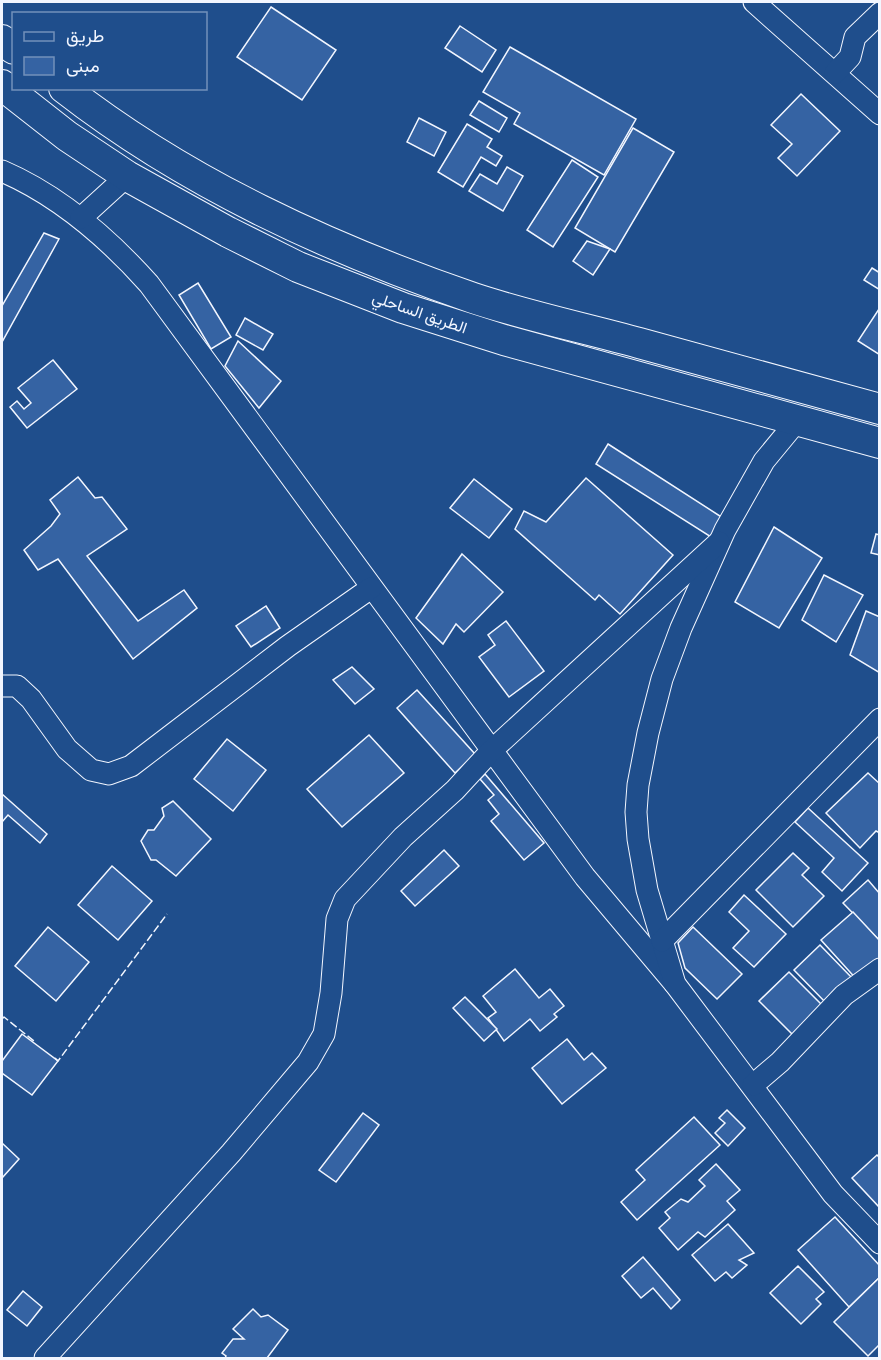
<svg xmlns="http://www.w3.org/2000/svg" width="881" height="1360" font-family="'Golos Text',Vazirmatn,sans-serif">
<rect width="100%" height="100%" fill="#1f4e8c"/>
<g fill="#3563a3" stroke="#f2f6ff" stroke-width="1.5">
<polygon points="271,7 336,50 302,100 237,57"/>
<polygon points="460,26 496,50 482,72 445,48"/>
<polygon points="510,47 636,119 604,175 514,124 520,113 483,92"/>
<polygon points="801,94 840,131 797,176 778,158 792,144 771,125"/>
<polygon points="479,101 507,118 499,132 470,115"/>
<polygon points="419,118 446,132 434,156 407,142"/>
<polygon points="467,124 492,139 487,147 502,156 496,166 481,157 463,187 438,172"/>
<polygon points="633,128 674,152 615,252 575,228"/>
<polygon points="572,160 598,177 553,247 527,230"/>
<polygon points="507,167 523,176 503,211 469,191 480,174 497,184"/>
<polygon points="44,233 59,239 2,342 2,306"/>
<polygon points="587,241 610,249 593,275 573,261"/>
<polygon points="872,268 880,273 880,290 864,280"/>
<polygon points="198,283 231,337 211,349 179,295"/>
<polygon points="879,309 880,309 880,355 858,341"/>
<polygon points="245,318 273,334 263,350 236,335"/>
<polygon points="238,341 281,381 259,408 225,366"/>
<polygon points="53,360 77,389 27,428 10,407 17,401 24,409 31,403 18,388"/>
<polygon points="608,444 723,518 711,537 596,464"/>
<polygon points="78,477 95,498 102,497 127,529 87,556 138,621 184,590 197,608 133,659 58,559 38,570 24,550 51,526 60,514 50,500"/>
<polygon points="586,478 673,555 620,614 599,595 595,600 515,529 524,511 546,522"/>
<polygon points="474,479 512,509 489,538 450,508"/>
<polygon points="774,527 822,558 779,628 735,602"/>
<polygon points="876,534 880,535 880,555 871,553"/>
<polygon points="462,554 503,592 464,632 456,624 443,644 416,618"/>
<polygon points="824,575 863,595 836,642 802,620"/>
<polygon points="266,606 280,628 251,647 236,626"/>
<polygon points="866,611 880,617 880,673 850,655"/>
<polygon points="506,621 544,671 509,697 479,657 495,645 488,635"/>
<polygon points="352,667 374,689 355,704 333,680"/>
<polygon points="417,690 475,754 455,773 397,708"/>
<polygon points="369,735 404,773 342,827 307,789"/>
<polygon points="227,739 266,770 233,811 194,779"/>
<polygon points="868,773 880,784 880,833 876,831 860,848 826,813"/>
<polygon points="485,774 544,843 524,860 491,821 499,814 488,800 494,795 480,779"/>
<polygon points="2,794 47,834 40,843 8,815 2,822"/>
<polygon points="173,801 211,839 176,876 156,860 151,860 141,841 148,830 154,830 164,816 162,808"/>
<polygon points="808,808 868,863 842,891 822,872 834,858 795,822"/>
<polygon points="444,850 459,866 415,906 401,891"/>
<polygon points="793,853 809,868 802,875 824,896 793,927 756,890"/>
<polygon points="112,866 152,901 118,940 78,905"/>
<polygon points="868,880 880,894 880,941 843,903"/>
<polygon points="744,895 786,934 754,967 733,948 749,931 729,912"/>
<polygon points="853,912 880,941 880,964 859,982 821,940"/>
<polygon points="48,927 89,962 56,1001 15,966"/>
<polygon points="693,927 742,974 717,999 685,968 678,943"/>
<polygon points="820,945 853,979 827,1004 794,970"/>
<polygon points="515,969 539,998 550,989 564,1006 554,1014 557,1017 540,1031 530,1019 504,1041 488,1018 496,1012 483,996"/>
<polygon points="789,972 826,1009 796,1038 759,1001"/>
<polygon points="465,997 497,1029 484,1041 453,1008"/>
<polygon points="22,1034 58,1061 32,1095 2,1073 2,1061"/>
<polygon points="567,1039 584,1060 592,1053 606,1068 562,1104 532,1068"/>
<polygon points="727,1110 745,1128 728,1146 715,1133 725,1123 719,1118"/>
<polygon points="363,1113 379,1125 336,1182 319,1170"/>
<polygon points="694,1117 720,1145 637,1220 621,1202 645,1180 636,1170"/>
<polygon points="2,1143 19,1159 2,1178"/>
<polygon points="877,1155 880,1158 880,1208 852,1178"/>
<polygon points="716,1164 740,1190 727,1201 735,1210 705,1237 698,1232 678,1250 659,1228 670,1218 665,1212 681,1199 688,1202 705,1186 699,1180"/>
<polygon points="835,1217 880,1266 880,1277 849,1307 798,1250"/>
<polygon points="728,1224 754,1253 739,1260 747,1265 732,1278 726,1272 715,1281 692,1255"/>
<polygon points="643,1257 680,1300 671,1309 653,1288 641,1298 622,1276"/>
<polygon points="798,1266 824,1292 816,1299 821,1304 801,1324 770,1293"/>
<polygon points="880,1277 880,1344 868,1356 834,1322"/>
<polygon points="23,1291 42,1307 27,1326 7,1310"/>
<polygon points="253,1309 261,1317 268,1315 288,1330 267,1358 225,1358 226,1356 222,1353 233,1339 244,1339 233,1329"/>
</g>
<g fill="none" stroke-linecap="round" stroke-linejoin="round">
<defs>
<g id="minor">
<polyline points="754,2 880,114"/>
<polyline points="835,73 850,57 855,37 880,13"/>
<path d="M2,171C60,196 107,237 149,284L585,877L675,984"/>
<polyline points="81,218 127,176"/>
<polyline points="797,421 764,461 725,530 681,628 662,679 648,733 638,785 636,812 638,839 647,890 675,984 833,1194 880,1243"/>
<polyline points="2,686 17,686 31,699 67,749 91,770 109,774 131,766 288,646 371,588"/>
<polyline points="662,941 880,719"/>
<polyline points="753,1085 780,1062 844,995 880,969"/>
<polyline points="45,1358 231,1153 308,1062 324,1034 331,993 337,919 345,899 403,837 455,790 491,751 719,542"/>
</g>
<g id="highway">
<polyline points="2,40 14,49"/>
<polyline points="2,85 67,136 127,176 228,232 298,267 403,308 504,340 880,443"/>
<path d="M64,88C186,183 328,248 473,298C527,316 584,328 639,343C719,365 799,387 880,409"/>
</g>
</defs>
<use href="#minor" stroke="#f2f6ff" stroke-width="23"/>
<use href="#highway" stroke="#f2f6ff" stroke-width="32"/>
<use href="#minor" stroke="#1f4e8c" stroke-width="21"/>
<use href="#highway" stroke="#1f4e8c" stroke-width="30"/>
<g stroke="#f2f6ff" stroke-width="1.5" stroke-dasharray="8 3" stroke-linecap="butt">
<polyline points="2,1019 4,1017 34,1041"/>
<polyline points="55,1058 58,1061 167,914"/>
</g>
</g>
<g text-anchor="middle" stroke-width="4.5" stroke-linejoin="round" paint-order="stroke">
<g font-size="16" fill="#f2f6ff" stroke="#1f4e8c">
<text transform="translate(420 312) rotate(19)" y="6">الطريق الساحلي</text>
</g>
</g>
<rect width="881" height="1360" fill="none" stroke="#f2f6ff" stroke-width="6"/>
<rect x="12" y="12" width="195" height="78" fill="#1f4e8c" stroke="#7391ba" stroke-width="1.5"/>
<rect x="24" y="32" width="30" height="9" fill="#1f4e8c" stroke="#7391ba" stroke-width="1.5"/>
<text x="66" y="42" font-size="18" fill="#f2f6ff">طريق</text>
<rect x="24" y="57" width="30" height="18" fill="#3563a3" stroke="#7391ba" stroke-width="1.5"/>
<text x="66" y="72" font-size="18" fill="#f2f6ff">مبنى</text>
</svg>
